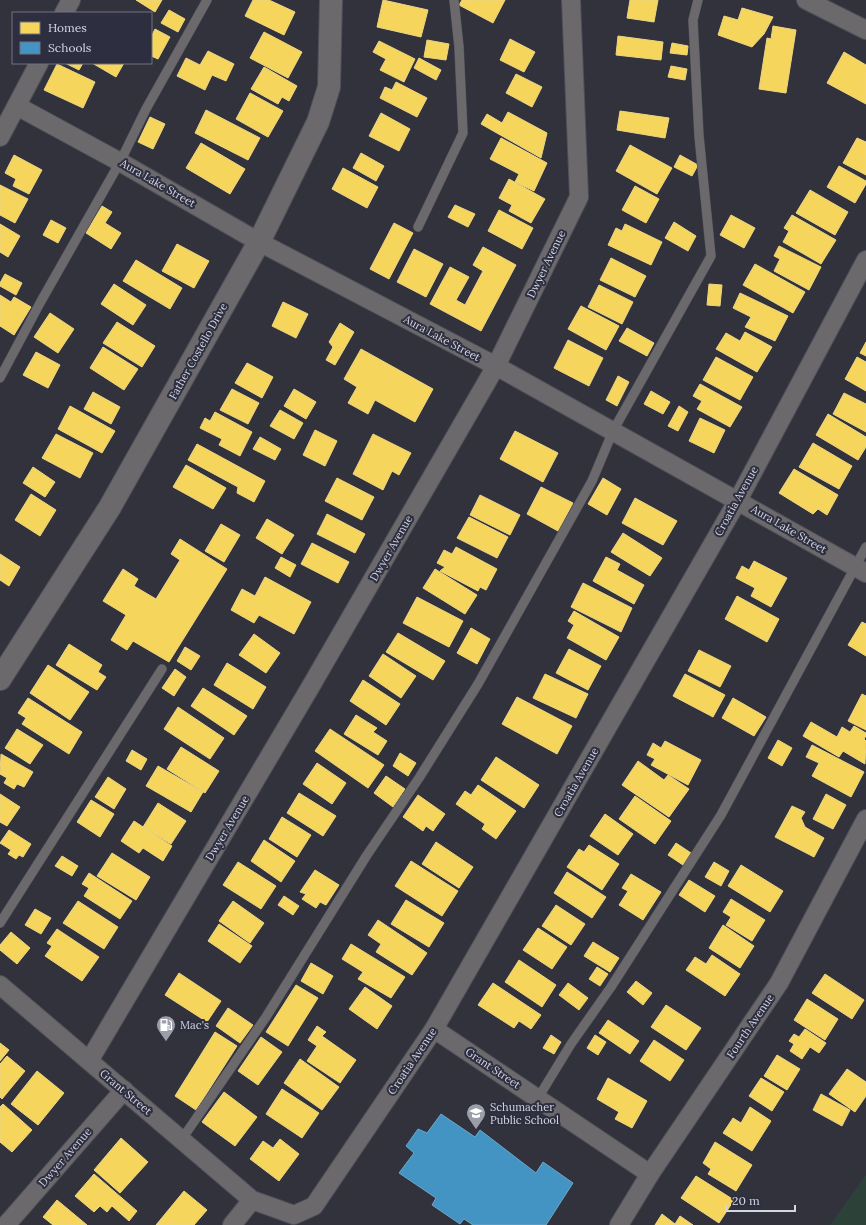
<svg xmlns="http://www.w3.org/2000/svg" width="866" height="1225" font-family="Lora,serif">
<rect width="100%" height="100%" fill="#31323c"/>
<polygon fill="#2c4238" points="866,1175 866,1225 830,1225"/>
<g fill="#f6d55c" stroke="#ecd584">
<polygon points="136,0 162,0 155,12"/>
<polygon points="253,0 269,0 295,12 284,35 245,16"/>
<polygon points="383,0 428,10 421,37 377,27"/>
<polygon points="462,0 505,0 493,23 459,5"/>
<polygon points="630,0 658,0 654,22 627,18"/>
<polygon points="742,8 773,17 764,34 752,47 718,35 724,16 738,20"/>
<polygon points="169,10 185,19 178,32 161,23"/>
<polygon points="773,26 796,30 786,93 759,89 767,38 771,39"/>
<polygon points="155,29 170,37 158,59 151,56 151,37"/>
<polygon points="264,32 302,52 288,78 250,58"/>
<polygon points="618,36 663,42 661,60 616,55"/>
<polygon points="510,39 535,52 524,72 500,60"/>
<polygon points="427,40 449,44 446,60 424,57"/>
<polygon points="379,41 415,59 404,82 380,70 386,59 373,52"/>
<polygon points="672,43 688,46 687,55 670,53"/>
<polygon points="208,51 234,64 226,81 212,75 205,90 177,76 186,58 200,65"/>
<polygon points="844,52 866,65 866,104 827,83"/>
<polygon points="419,58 441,70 436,80 414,68"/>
<polygon points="65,63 83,63 79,70"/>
<polygon points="92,63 124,63 116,77"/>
<polygon points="57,64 95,82 83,108 44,90"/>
<polygon points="671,66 687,69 685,80 668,77"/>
<polygon points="264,67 297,86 289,101 282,97 278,104 251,89"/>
<polygon points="516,74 542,87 532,107 506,93"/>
<polygon points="396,82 427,98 417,117 380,98 385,87 392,90"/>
<polygon points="250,93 283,111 268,137 236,119"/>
<polygon points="206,110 260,138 248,160 195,133"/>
<polygon points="620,111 669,118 665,138 617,130"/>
<polygon points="508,112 547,133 541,158 481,124 487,114 502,123"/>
<polygon points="381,113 410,129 399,151 369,136"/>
<polygon points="150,117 165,124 153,149 138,142"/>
<polygon points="501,138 547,163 534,191 515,182 519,174 490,159"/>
<polygon points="857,138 866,142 866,175 843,163"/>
<polygon points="201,143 245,169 230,194 186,168"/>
<polygon points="630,145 672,168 657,194 616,171"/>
<polygon points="361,153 384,166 376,181 353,168"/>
<polygon points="14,155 42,170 29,194 13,186 16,179 5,173"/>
<polygon points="680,155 698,165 692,176 674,167"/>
<polygon points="839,166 866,181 866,184 855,203 827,187"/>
<polygon points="343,168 378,187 367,208 332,189"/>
<polygon points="509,179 545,199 531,223 509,211 512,205 499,198"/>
<polygon points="0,185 28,199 15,223 0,215"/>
<polygon points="635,186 659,199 646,223 622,210"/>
<polygon points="810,190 848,212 835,235 796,213"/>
<polygon points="455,205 475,214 468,227 448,217"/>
<polygon points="102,206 112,212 105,223 121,233 111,249 86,233"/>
<polygon points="499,210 533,228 522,249 488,231"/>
<polygon points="731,215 755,228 744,248 720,235"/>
<polygon points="792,215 836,240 821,264 783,242 789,231 784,228"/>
<polygon points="51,220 66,228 58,243 43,235"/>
<polygon points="674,222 696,236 688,251 665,238"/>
<polygon points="394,223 413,233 389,279 370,269"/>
<polygon points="0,224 20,236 8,257 0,252"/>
<polygon points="625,224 662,242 651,265 608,245 616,228 622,231"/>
<polygon points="177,244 209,261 194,288 162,271"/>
<polygon points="779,246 821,267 809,290 774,271 780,259 774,256"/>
<polygon points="483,247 516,265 481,331 430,304 450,267 469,277 456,300 465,305 483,271 473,265"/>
<polygon points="414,249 443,264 426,297 397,282"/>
<polygon points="611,258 646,276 635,297 600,280"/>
<polygon points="136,260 182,288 170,309 123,281"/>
<polygon points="755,264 805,292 793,313 743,285"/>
<polygon points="5,274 22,283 16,295 0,286 0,283"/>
<polygon points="114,284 146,305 133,325 101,304"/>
<polygon points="709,284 722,285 720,306 707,305"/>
<polygon points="599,285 633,302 622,324 588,307"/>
<polygon points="740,293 788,316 775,341 745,327 751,317 733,308"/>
<polygon points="0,295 11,302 14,297 31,307 14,335 0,326"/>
<polygon points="283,302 308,314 296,338 272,326"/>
<polygon points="581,306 619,326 606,350 568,329"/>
<polygon points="50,313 74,329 58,353 34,337"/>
<polygon points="117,322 155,346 142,367 103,343"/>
<polygon points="340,323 354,332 335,365 326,360 333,347 329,342"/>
<polygon points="627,328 654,343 647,356 619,341"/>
<polygon points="745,332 772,347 757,372 716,349 726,333 740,341"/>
<polygon points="568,340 603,358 589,386 554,368"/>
<polygon points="866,342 866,356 860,353"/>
<polygon points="103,347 138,369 124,390 90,368"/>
<polygon points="361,349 433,389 415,422 375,400 368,414 348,403 357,387 344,379"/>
<polygon points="36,352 60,365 48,388 23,375"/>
<polygon points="716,357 753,377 740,400 703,380"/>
<polygon points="857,357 866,362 866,391 845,379"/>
<polygon points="247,363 273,377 262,398 235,383"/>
<polygon points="618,376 629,382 617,406 606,400"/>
<polygon points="700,384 742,407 730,427 697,409 702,401 693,396"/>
<polygon points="232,389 259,403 248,424 220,410"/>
<polygon points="294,389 316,402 306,419 284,406"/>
<polygon points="651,391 670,402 663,414 644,404"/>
<polygon points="93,392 120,407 111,424 84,409"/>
<polygon points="844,393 866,404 866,432 833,414"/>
<polygon points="70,406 115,431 102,453 58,429"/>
<polygon points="679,406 688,412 678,431 668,426"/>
<polygon points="280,410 303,423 294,439 270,426"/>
<polygon points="215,412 252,432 240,456 219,445 222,439 200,428 205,418 210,421"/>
<polygon points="828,414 866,437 866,447 858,460 816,435"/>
<polygon points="700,418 725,430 714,453 689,441"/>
<polygon points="315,430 337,441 325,466 303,455"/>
<polygon points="515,431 558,453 543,482 500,459"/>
<polygon points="56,434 93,453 80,478 42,458"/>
<polygon points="373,434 411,453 399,475 392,471 383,490 353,474"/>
<polygon points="260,437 281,449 275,460 253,449"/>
<polygon points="813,443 852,466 839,489 799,467"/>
<polygon points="197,444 265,481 254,502 237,493 238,487 188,460"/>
<polygon points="186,465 226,488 213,509 173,487"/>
<polygon points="33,467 55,482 45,497 23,483"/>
<polygon points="794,469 838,495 827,515 818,509 813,514 779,493"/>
<polygon points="337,478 374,497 362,520 325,501"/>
<polygon points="603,478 621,489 607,515 588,504"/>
<polygon points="541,487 573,503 558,531 527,514"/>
<polygon points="31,494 56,510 40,536 15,520"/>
<polygon points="480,495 520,515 510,535 470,515"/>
<polygon points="635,498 677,521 663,545 622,523"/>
<polygon points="327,514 365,534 355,553 317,534"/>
<polygon points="469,517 508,537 497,558 457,538"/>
<polygon points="267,519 294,535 282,554 256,538"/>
<polygon points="221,524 240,535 224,562 205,551"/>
<polygon points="623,533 662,558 650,576 611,552"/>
<polygon points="180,539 227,569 169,662 133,641 127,650 111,640 126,615 103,601 123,569 138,579 134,586 156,599 180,560 171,554"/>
<polygon points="312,543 349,562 338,583 301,564"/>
<polygon points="456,547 497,569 486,590 480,587 478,591 440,571 445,567 437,563 444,550 452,554"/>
<polygon points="0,554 20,567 9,586 0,580"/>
<polygon points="281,557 296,565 290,577 275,568"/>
<polygon points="606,557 620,564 617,570 644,585 634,604 593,581"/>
<polygon points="754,561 787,578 771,607 751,596 755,588 736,578 742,566 749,570"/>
<polygon points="435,569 477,595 465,614 423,588"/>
<polygon points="265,577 311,602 294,634 259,615 254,623 231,610 242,589 255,596"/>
<polygon points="583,583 632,608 621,632 571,607"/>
<polygon points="737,596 779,619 767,642 725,619"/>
<polygon points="417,597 463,621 449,647 403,623"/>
<polygon points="574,611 619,637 606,660 567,638 574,625 568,621"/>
<polygon points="862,622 866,624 866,656 848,645"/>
<polygon points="471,628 490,639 477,664 457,653"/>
<polygon points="398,633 445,661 433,680 386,652"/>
<polygon points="254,634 280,653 266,673 239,655"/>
<polygon points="69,644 102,665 98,672 106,677 97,690 56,665"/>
<polygon points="185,647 200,656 191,670 177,661"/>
<polygon points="569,649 601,666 588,690 556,673"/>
<polygon points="699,650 731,666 720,687 688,671"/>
<polygon points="383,654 416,676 401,698 369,676"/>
<polygon points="227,663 266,687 253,709 214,685"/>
<polygon points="48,665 89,692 70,720 30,693"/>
<polygon points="175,669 186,677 174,696 162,688"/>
<polygon points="545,674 588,694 576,718 533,698"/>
<polygon points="685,674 725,695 713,717 673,696"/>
<polygon points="363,680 400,704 386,725 350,701"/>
<polygon points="203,688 247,716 234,735 191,706"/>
<polygon points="862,694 866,696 866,730 848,721"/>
<polygon points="517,697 572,726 557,754 502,724"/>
<polygon points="28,698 82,732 69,754 22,724 26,718 18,713"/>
<polygon points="733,698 766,717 754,736 722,718"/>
<polygon points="178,707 224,738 210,759 164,729"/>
<polygon points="356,715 377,728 373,732 387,741 378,755 344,734"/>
<polygon points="811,722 837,737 842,727 850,732 854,726 866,733 866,736 864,739 866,741 865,764 843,751 839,757 803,736"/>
<polygon points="17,729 43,745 30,764 5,748"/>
<polygon points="330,729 384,765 368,788 315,751"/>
<polygon points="778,740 792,748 782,766 768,758"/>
<polygon points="665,741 701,760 688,785 651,765 655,759 647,755 653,743 661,748"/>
<polygon points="812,745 864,772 851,797 812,776 819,763 806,757"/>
<polygon points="181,747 219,771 205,793 167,769"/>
<polygon points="132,750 147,759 141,770 126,761"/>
<polygon points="400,753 416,763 408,776 393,766"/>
<polygon points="1,754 33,772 24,787 17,784 14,789 4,783 7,778 0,774"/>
<polygon points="496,757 539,785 524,808 481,780"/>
<polygon points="638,761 664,780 668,775 689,789 669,817 622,785"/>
<polygon points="317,763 346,783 332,804 303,784"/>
<polygon points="158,766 203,792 191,812 146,786"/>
<polygon points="386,776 405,789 393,807 374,793"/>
<polygon points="108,777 126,789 114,809 95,797"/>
<polygon points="478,785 516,811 496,839 482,829 485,824 456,804 465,791 471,795"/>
<polygon points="299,793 336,816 323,836 287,813"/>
<polygon points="0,794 20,807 7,826 0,822"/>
<polygon points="826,794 846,805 833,829 813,819"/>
<polygon points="418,795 445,814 433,831 426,826 423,831 403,817"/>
<polygon points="635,796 671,821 655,844 619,819"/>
<polygon points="91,800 114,814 100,837 77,822"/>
<polygon points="158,803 186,821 171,844 143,827"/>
<polygon points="792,806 805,812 801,818 805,827 824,838 814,857 775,837"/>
<polygon points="605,814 633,834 618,855 590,836"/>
<polygon points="282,817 311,835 297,857 269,839"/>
<polygon points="134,821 172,846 163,861 143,848 139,853 121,841"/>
<polygon points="9,830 31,844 23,857 19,855 16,859 8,854 11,850 0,843"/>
<polygon points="264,840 295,861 281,882 251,861"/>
<polygon points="436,842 473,867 459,888 422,864"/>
<polygon points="676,843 691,853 683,865 668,855"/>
<polygon points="589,845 619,864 602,890 567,867 579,849 584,852"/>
<polygon points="112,853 150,877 136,900 97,876"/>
<polygon points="62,856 78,866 72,876 55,866"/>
<polygon points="411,861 458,891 442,916 395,886"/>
<polygon points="238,862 276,886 261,909 223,885"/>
<polygon points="714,862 729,871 721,886 705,877"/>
<polygon points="741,865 783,891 770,912 728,886"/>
<polygon points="315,870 339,885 326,905 320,902 316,908 302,899 306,894 300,892"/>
<polygon points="567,872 606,897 592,918 554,893"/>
<polygon points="89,873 132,901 120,919 84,896 89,888 82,884"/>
<polygon points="631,874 661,892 643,920 619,905 628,891 622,888"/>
<polygon points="689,880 715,896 705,912 679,895"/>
<polygon points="284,896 299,906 293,915 278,905"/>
<polygon points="731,899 765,920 752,941 726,925 731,917 723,912"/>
<polygon points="406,900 444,923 429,947 391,924"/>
<polygon points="78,901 118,927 104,949 63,923"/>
<polygon points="233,901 264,923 250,943 219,921"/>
<polygon points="556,905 585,924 571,945 542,926"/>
<polygon points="35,909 51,918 41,934 25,925"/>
<polygon points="378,920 427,953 412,975 376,952 381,944 368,935"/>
<polygon points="219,924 252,946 240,963 208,941"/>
<polygon points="723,925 754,946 740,968 709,948"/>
<polygon points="538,928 567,947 552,969 523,950"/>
<polygon points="57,929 99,957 82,981 45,956 52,946 47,943"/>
<polygon points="11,932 30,948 17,964 0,950 0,945"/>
<polygon points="593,942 619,958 610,972 584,956"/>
<polygon points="351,944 405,977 391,998 358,979 363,972 342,959"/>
<polygon points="712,955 740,974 725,996 686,970 695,957 706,964"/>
<polygon points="519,960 556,985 542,1007 505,982"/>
<polygon points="311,963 333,976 323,994 301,981"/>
<polygon points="597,967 608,974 600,986 589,979"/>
<polygon points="179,973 221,1001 207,1022 165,995"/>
<polygon points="825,974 864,1000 852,1019 812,993"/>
<polygon points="636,981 652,993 643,1005 627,992"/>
<polygon points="493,983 541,1015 531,1029 519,1021 514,1028 478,1005"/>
<polygon points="568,983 588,998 579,1010 559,995"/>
<polygon points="296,985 318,998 288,1046 266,1032"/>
<polygon points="365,987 392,1006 377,1029 349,1009"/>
<polygon points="807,999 838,1019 825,1040 794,1020"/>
<polygon points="666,1005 701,1028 686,1050 651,1027"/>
<polygon points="228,1008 253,1025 240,1043 216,1026"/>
<polygon points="608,1020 639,1041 630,1054 599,1033"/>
<polygon points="317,1026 326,1032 322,1036 356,1060 340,1083 307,1061 317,1046 308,1040"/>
<polygon points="805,1029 826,1043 819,1053 810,1047 802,1059 790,1051 794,1044 789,1041 794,1034 799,1037"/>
<polygon points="215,1032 237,1046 196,1110 175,1096"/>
<polygon points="551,1035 561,1042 554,1054 543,1048"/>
<polygon points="595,1035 606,1042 598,1055 587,1048"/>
<polygon points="261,1037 282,1052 258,1085 238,1071"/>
<polygon points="654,1040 684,1060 670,1081 640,1061"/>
<polygon points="0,1043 9,1050 0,1061"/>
<polygon points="777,1055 800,1069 787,1090 764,1076"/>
<polygon points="7,1056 25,1071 2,1099 0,1097 0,1064"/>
<polygon points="300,1059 339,1087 322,1110 284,1083"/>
<polygon points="847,1069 866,1082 866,1096 855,1112 829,1094"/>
<polygon points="37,1071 64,1093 38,1125 11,1104"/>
<polygon points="608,1078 647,1101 632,1128 615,1119 619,1112 597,1099"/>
<polygon points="761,1078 784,1092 772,1111 749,1096"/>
<polygon points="282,1089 319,1113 302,1138 266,1114"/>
<polygon points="224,1092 257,1117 235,1146 202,1122"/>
<polygon points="821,1094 850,1110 842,1126 813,1110"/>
<polygon points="3,1104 32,1130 12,1152 0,1142 0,1107"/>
<polygon points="750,1107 771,1121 752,1151 723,1133 733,1118 741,1123"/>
<polygon points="121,1138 148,1162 120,1193 94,1170"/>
<polygon points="280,1139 299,1154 279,1181 250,1159 263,1141 273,1148"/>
<polygon points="715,1142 752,1165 736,1191 708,1174 711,1169 703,1163"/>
<polygon points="94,1174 137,1211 129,1221 112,1206 107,1212 100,1206 94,1212 75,1196"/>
<polygon points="696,1176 734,1200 719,1223 681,1198"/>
<polygon points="184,1191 207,1210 194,1225 156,1225"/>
<polygon points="57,1200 87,1225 53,1225 43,1217"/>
<polygon points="662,1214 675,1224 680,1216 693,1225 655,1225"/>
</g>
<polygon fill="#4393c3" stroke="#6ea7cc" points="441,1114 475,1137 480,1130 536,1173 543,1162 573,1183 546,1225 473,1225 464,1219 460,1224 432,1205 436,1198 399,1173 414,1153 406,1146 418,1129 427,1133"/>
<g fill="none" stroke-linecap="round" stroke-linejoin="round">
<defs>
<g id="service">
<polyline points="418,227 463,133 459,47 454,0"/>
<polyline points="0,378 40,303 120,162 146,109 207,0"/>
<polyline points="0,923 162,669"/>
<polyline points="538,1098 571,1044 611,987 721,815 866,547"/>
<polyline points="182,1139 266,1017 367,855 419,778 478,684 592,481 613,431 711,256 699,136 693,20 698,0"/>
</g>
<g id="minor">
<polyline points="806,0 866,30"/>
<polyline points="64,13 71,0"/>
<polyline points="17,106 120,162 259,242 496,366 866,573"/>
<polyline points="0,137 39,63"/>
<polyline points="0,985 252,1200 294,1215 314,1206 434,1029 738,500 866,260"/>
<polyline points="434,1029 650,1174"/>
<polyline points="89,1061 311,686 496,366 579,197 571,0"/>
<polyline points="6,1225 124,1090"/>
<polyline points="232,1225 252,1200"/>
<polyline points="619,1225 650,1174 779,983 866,819"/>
</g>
<polyline id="tertiary" points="0,679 110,507 259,242 318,122 329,87 331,0"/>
</defs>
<use href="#service" stroke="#4f5059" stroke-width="10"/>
<use href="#minor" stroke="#4f5059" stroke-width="20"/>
<use href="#tertiary" stroke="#4f5059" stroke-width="24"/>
<use href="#service" stroke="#6b696c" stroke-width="9"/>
<use href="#minor" stroke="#6b696c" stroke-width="18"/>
<use href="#tertiary" stroke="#6b696c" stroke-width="22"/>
</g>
<defs>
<symbol id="fuel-pin" viewBox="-11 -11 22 30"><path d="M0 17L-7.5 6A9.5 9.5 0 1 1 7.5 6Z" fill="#9b9da7" stroke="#2d2f40"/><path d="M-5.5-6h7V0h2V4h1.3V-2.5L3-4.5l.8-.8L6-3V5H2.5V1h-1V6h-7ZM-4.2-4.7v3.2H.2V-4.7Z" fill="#fff"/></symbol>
<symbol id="school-pin" viewBox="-11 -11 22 30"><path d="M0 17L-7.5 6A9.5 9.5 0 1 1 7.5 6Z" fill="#9b9da7" stroke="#2d2f40"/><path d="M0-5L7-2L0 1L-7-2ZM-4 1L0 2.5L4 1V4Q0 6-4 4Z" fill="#fff"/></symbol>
</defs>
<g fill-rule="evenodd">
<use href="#fuel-pin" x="155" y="1014" width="22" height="30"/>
<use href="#school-pin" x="465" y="1102" width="22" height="30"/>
</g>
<g text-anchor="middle" stroke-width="4" stroke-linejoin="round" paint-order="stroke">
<g font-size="11" fill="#d4d6e1" stroke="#2d2f40">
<text transform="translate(158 183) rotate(30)" y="4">Aura Lake Street</text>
<text transform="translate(546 264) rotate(-64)" y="4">Dwyer Avenue</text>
<text transform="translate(442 338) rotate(28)" y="4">Aura Lake Street</text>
<text transform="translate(198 351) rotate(-61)" y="4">Father Costello Drive</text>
<text transform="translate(736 501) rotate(-61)" y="4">Croatia Avenue</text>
<text transform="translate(789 529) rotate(30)" y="4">Aura Lake Street</text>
<text transform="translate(391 548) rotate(-60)" y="4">Dwyer Avenue</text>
<text transform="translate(576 782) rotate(-60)" y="4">Croatia Avenue</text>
<text transform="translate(227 828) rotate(-59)" y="4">Dwyer Avenue</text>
<text transform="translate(750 1026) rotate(-56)" y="4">Fourth Avenue</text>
<text transform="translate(412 1061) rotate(-56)" y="4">Croatia Avenue</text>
<text transform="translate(493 1068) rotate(34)" y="4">Grant Street</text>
<text transform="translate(126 1092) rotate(40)" y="4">Grant Street</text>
<text transform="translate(65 1157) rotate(-49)" y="4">Dwyer Avenue</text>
</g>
<g font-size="11" fill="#d4d6e1" stroke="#2d2f40" text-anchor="start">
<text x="180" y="1029">Mac's</text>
<text x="490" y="1111">Schumacher<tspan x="490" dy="13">Public School</tspan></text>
</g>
</g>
<rect x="12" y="12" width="140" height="52" fill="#2d2f40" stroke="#707280"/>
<rect x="20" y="22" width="20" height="12" fill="#f6d55c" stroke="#707280"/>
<text x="48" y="32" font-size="12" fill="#d4d6e1">Homes</text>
<rect x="20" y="42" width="20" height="12" fill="#4393c3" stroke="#707280"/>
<text x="48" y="52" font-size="12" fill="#d4d6e1">Schools</text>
<path d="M726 1205v6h69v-6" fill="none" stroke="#d4d6e1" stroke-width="2"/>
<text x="732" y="1205" font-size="12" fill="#d4d6e1" stroke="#2d2f40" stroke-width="3" paint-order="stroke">20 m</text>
</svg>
